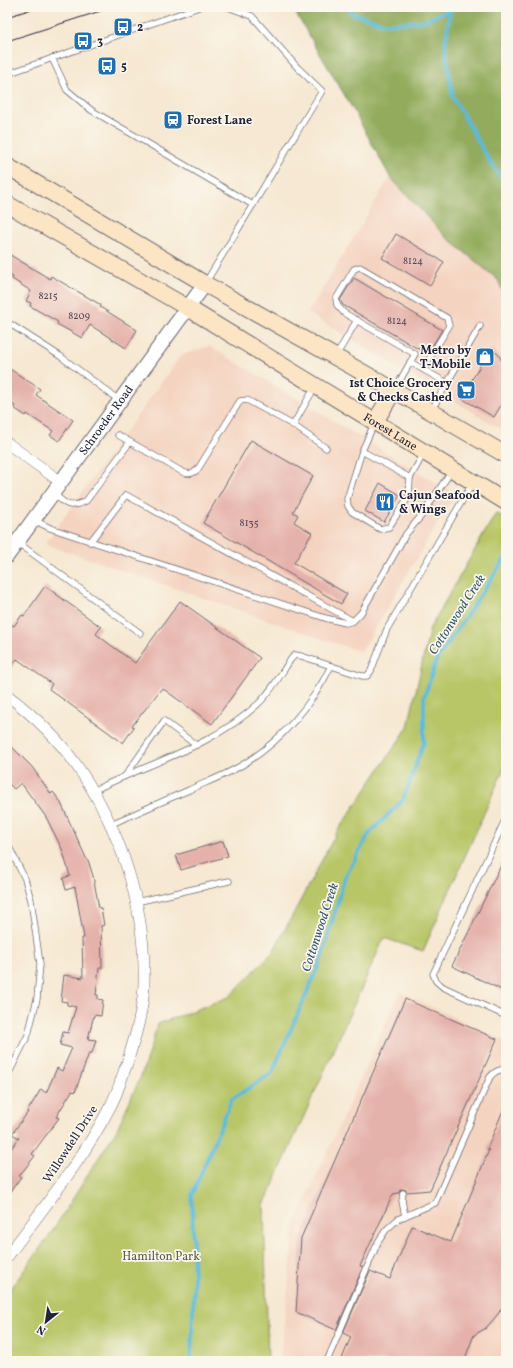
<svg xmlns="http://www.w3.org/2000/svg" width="513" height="1368" font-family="Vollkorn,serif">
<rect width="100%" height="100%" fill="#fbf7ec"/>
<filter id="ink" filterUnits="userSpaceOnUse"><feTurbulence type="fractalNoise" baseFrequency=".025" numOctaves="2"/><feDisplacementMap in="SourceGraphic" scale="8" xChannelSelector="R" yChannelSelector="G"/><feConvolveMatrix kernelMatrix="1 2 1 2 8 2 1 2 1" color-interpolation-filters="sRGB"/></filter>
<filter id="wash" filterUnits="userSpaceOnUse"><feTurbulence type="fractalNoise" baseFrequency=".012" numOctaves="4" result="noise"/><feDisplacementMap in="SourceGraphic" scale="16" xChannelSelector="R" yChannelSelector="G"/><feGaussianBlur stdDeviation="0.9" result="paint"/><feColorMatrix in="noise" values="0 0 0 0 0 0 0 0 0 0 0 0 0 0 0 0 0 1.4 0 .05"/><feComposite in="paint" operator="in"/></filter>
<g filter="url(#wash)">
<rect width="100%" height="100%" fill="#f6e8d2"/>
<g fill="#f4d3c0">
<polygon points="390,177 445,236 498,280 506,298 506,432 308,313"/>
<polygon points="209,346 455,494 361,652 45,544 181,355"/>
<polygon points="400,992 506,1042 506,1361 280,1361 295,1223"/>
</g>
<polygon fill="#b8c668" stroke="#6d7452" points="496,513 506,519 506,764 423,951 384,938 264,1205 268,1361 7,1361 7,1294 53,1230 117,1129 141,1076 158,1024 229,997 273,952 337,832 408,727 430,628"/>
<polygon fill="#92ab5c" stroke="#5a664c" points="292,7 506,7 506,298 498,280 445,236 390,177 354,111"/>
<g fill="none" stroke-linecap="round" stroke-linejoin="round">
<g stroke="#5abad8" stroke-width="4">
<polyline points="348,7 351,13 387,24 423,21 450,10"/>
<polyline points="451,7 450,10 445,47 453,97 490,162 506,183"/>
<polyline points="191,1361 194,1284 192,1195 232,1099 272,1073 321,960 345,877 369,834 403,800 424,742 424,697 437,659 506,557"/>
</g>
</g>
<g id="blocks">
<g fill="#e5b2ab">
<polygon points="396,234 444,262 430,286 382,258"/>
<polygon points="7,253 50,279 51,276 101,305 100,307 137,330 126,348 90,325 82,338 57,324 58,322 30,306 31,303 26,301 31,291 12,279 13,277 7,274"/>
<polygon points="354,278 442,330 427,354 343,305 340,300"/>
<polygon points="490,349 498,354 506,368 506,397 494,417 461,398"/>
<polygon points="7,367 40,389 36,395 73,420 59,441 50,435 53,431 27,414 26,416 14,408 15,406 7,400"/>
<polygon points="251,440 313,476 293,512 298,515 294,522 312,533 294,563 347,594 341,604 203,523"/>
<polygon points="380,483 400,495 384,522 365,511"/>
<polygon points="45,586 101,627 96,634 135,663 180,601 260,658 212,724 162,688 132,726 134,727 123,743 49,689 52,684 17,659 7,673 7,622 14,626 22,615 24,616"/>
<polygon points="7,742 32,767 51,794 53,792 60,801 87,860 88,860 93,876 99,908 101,908 104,925 101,926 102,968 99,968 96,995 98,995 98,999 103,1000 101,1016 94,1015 88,1039 96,1040 92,1053 89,1053 75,1092 72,1091 56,1117 59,1118 32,1154 35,1156 19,1176 21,1177 7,1196 7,1154 19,1138 12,1134 28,1112 27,1112 41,1089 46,1093 57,1068 62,1071 72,1048 60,1045 63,1032 68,1033 76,1007 67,1005 67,1002 61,1001 64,975 83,978 82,938 84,938 75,887 66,890 63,878 70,876 62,849 46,817 21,783 14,789 7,782"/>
<polygon points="223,841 228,856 181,870 176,855"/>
<polygon points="506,855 506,992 452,966"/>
<polygon points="405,999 497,1039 430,1190 407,1192 406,1190 403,1189 400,1190 399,1193 393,1194 360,1266 363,1267 336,1330 296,1312 301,1238"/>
<polygon points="506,1103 506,1296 504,1304 498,1314 486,1328 474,1335 464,1361 341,1361 351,1337 343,1333 370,1271 390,1279 412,1226 451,1242 489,1150 487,1149"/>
</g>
</g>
</g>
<g filter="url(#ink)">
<use href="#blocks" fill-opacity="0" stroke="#6c6770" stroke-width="1"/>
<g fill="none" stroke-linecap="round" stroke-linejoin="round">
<defs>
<g id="service">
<polyline points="52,58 67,90 91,110 253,205"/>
<polyline points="7,74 199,7"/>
<polyline points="206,282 322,91 297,67 252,16 228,7"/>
<polyline points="7,322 60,356 120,401"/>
<polyline points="336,356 357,320"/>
<polyline points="410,362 447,383"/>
<polyline points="395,389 415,354 344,313 337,305 336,299 354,269 360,267 447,318 449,326 423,369"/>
<polyline points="431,411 480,326"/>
<polyline points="374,424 362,451 410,478 424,453"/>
<polyline points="293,425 326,448"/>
<path d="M118,435L179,470C186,474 191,476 198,469L240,401L247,400L293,425L315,387"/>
<polyline points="362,451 347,499 348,506 352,512 380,529 389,527 409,496 410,478"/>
<path d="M53,493C67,505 68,509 86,501L130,442"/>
<polyline points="34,520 50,528 325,618 346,623 353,621 361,613 406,534 422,515 452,470"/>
<polyline points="17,542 140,633"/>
<polyline points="90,542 126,495 353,621"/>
<polyline points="125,776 164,721 196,745"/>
<path d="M93,791C148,763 212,747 258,704C271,692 281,674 291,659L295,655L301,656L362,676H367L371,671L387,629L472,484"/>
<polyline points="506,818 433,974 436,981 443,987 506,1016"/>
<path d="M111,824C137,813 163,801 189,790C209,781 229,774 247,762C282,740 313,703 331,666"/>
<polyline points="7,843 25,879 31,900 40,964 37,999 28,1035 7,1077"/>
<polyline points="136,902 229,881"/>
<polyline points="403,1193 402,1201 405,1216"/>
<path d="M327,1361L378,1242L386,1230L398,1219L435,1203L490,1077C495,1071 498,1070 506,1069"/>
<polyline points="504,1361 506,1355"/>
</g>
<g id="minor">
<polyline points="7,443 61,482"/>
<path d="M7,695C33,715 58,738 77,766C121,829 146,907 144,984C143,1011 135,1038 127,1063C122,1077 118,1092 111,1105C83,1160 43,1208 7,1257"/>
</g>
<g id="tertiary">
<path id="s1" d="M7,556L205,284"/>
</g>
<g id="secondary">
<polyline points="7,166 205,284 394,390 506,455"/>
<path id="s2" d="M7,204L188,308L506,502"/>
<polyline points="375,422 394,390"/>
</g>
</defs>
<use href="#service" stroke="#6c6770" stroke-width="7"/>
<use href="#minor" stroke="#6c6770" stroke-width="12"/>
<use href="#tertiary" stroke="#6c6770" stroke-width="16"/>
<use href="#secondary" stroke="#6c6770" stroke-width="18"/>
<use href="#service" stroke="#fff" stroke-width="5.5"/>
<use href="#minor" stroke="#fff" stroke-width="11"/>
<use href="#tertiary" stroke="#fff" stroke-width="14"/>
<use href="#secondary" stroke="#fce5c4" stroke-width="16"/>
<g stroke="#22223b" stroke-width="1">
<polyline points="7,17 38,7"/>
<polyline points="7,41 113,7"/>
</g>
</g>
</g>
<defs>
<symbol id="bus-square" viewBox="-11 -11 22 22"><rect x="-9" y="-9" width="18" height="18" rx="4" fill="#1f6fb2" stroke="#fbf7ec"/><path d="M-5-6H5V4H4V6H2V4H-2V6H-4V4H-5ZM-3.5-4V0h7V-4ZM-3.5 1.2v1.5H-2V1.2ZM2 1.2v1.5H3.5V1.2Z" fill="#fff"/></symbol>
<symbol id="station-square" viewBox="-11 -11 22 22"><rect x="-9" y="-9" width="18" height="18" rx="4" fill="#1f6fb2" stroke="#fbf7ec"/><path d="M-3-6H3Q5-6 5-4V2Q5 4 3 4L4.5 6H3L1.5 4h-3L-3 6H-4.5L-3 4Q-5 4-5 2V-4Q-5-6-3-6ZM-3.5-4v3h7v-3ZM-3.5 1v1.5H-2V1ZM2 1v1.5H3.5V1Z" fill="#fff"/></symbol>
<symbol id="shop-square" viewBox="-11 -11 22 22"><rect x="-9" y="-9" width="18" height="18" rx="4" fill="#1f6fb2" stroke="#fbf7ec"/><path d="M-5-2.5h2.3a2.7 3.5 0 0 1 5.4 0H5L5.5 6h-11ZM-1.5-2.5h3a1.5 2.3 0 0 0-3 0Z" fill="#fff"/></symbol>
<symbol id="supermarket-square" viewBox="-11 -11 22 22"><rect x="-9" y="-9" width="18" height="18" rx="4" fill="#1f6fb2" stroke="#fbf7ec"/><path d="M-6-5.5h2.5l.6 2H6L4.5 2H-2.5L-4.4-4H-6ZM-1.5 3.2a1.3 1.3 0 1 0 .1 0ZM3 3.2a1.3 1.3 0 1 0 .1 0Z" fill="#fff"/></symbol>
<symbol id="restaurant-square" viewBox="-11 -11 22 22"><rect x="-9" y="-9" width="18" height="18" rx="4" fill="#1f6fb2" stroke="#fbf7ec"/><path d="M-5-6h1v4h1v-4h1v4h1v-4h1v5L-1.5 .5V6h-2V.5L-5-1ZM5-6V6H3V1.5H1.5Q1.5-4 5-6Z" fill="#fff"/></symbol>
</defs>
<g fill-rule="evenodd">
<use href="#bus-square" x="112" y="16" width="22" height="22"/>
<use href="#bus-square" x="72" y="30" width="22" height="22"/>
<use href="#bus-square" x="96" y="55" width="22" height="22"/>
<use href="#station-square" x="162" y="109" width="22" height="22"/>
<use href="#shop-square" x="474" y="346" width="22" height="22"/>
<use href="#supermarket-square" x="455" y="379" width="22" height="22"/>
<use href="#restaurant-square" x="374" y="491" width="22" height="22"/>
</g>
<g text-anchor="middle" stroke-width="3.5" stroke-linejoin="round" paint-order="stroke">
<g font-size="10" fill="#534657">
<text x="413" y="264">8124</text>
<text x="48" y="299">8215</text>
<text x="79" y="319">8209</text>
<text x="397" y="324">8124</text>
<text x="249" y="526">8135</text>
</g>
<g font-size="12" font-weight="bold" fill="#22223b" stroke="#fbf7ec" text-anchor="start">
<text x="137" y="31">2</text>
<text x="97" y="45">3</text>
<text x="121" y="70">5</text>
<text x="187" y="124">Forest Lane</text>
<text x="471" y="354" text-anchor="end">Metro by<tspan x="471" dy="14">T-Mobile</tspan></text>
<text x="452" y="387" text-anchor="end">1st Choice Grocery<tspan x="452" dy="14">&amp; Checks Cashed</tspan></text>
<text x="399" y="499">Cajun Seafood<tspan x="399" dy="14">&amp; Wings</tspan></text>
</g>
<g font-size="12" fill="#22223b" stroke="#fbf7ec">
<text dy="4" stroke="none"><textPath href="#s1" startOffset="168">Schroeder Road</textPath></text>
<text dy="4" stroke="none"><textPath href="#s2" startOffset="446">Forest Lane</textPath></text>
<text transform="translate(70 1144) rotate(-57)" y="4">Willowdell Drive</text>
</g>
<g font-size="12" fill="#565b4b" stroke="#fbf7ec">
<text x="161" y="1260">Hamilton Park</text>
</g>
<g font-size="13" font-style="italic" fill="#365772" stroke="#fbf7ec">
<text transform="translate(456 614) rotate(-57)" y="5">Cottonwood Creek</text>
<text transform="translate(319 927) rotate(-72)" y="5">Cottonwood Creek</text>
</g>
</g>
<rect width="513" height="1368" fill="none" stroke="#fbf7ec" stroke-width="24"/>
<g transform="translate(46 1322) rotate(210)" stroke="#fbf7ec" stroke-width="3" paint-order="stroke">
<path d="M0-3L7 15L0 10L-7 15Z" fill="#22223b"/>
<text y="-6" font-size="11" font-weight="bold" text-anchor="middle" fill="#22223b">N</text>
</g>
</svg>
